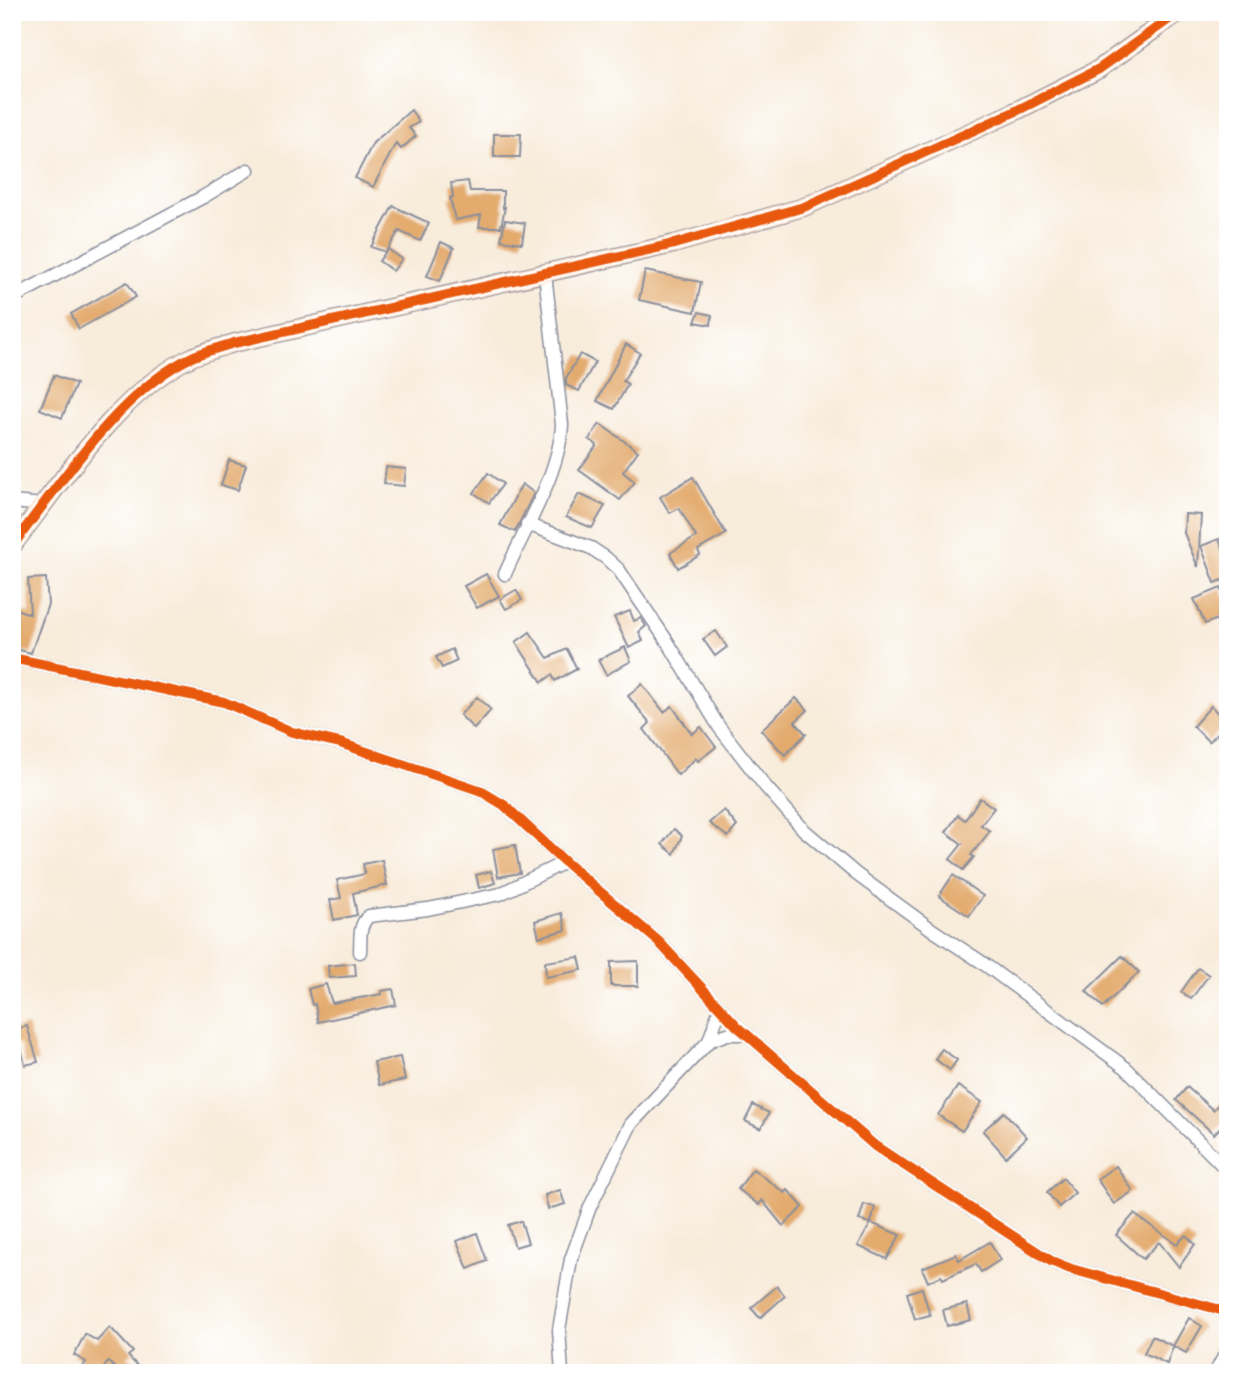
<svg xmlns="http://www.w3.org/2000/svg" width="1240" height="1385" font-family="Mynerve,sans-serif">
<rect width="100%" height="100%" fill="#fff"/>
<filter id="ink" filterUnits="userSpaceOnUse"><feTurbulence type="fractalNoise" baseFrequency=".0143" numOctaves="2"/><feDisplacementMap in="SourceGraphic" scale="14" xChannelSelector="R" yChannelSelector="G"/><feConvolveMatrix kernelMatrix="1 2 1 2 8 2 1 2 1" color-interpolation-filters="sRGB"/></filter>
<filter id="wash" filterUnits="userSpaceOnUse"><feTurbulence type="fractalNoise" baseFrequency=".00686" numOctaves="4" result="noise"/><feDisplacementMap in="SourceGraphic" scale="28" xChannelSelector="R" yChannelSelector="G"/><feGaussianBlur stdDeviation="1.57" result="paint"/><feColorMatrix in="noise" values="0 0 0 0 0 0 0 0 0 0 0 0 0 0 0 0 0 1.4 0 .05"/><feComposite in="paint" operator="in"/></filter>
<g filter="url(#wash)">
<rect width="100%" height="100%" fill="#f8ecdb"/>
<g id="blocks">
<g fill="#e3ab6e">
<polygon points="411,110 419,122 409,128 416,136 401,149 396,143 373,187 355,178 373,143"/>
<polygon points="494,134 521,134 520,157 494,157"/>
<polygon points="468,181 470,191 503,191 503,208 505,207 501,227 479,227 481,215 455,220 450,198 453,197 451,183"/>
<polygon points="393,206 429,223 420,241 399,231 386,252 371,247"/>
<polygon points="505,220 525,223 522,243 501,240"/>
<polygon points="441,242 454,248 440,281 427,276"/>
<polygon points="388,249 402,259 393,271 379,261"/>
<polygon points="645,271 701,282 695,312 639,300"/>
<polygon points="127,282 136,297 79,329 71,314"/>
<polygon points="699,312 712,315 711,325 695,322"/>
<polygon points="626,344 640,353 623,381 628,384 614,409 597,401"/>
<polygon points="580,354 595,362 579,391 566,385 566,378"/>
<polygon points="54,375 76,384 62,418 40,409"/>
<polygon points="600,424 638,451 623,472 635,482 620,500 579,470 597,445 589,439"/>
<polygon points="229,460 246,465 238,490 221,485"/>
<polygon points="386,467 406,469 404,486 384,484"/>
<polygon points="488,473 503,484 489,503 474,493"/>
<polygon points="693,477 726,534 698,550 700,555 678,568 670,553 696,537 679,508 670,513 660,497"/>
<polygon points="522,484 534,493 515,532 500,525"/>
<polygon points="579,494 605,506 592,528 566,517"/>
<polygon points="1185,514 1201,515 1198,567 1184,533"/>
<polygon points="1219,539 1228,560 1228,578 1215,583 1201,546"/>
<polygon points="486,574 499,596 477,608 464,586"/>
<polygon points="46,578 48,604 31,653 12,648 12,619 16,609 30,614 28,579"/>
<polygon points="1221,588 1228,603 1228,615 1205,624 1194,599"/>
<polygon points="516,590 522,600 506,609 500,599"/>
<polygon points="630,611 634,621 641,618 646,626 639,632 643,641 629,648 614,617"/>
<polygon points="716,631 727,647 715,656 703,639"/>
<polygon points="530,632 548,658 567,649 577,669 555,681 552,675 542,682 516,642"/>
<polygon points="625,647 631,661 606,675 598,660"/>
<polygon points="452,649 457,661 442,668 436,657"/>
<polygon points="642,684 664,712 672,706 692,734 701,727 716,747 698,761 696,758 678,775 644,729 650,723 628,696"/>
<polygon points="477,697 491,710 474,729 460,715"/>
<polygon points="796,698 808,710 795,722 806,734 785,755 761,730"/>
<polygon points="1211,706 1227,723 1209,742 1193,726"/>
<polygon points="980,798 994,808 981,825 990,831 971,855 974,857 963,870 950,859 962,844 946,832 958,815 965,820"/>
<polygon points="724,810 737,826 728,837 709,823"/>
<polygon points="674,829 682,836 674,854 662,844"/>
<polygon points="515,845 520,873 498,877 493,849"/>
<polygon points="382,860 387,885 353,893 357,915 334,920 330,900 341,898 337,880 365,874 363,864"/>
<polygon points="491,871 495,883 479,888 476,875"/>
<polygon points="953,875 983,896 969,916 939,896"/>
<polygon points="562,913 566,930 539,937 535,921"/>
<polygon points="1122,956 1139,972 1103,1007 1086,991"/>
<polygon points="579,957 582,970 546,977 545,962"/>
<polygon points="638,961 638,986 611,986 611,962"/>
<polygon points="355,963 356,976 329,978 328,966"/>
<polygon points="1198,968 1209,975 1191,999 1181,992"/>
<polygon points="326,984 332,1003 382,994 381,991 393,989 396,1005 318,1022 315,1004 312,1005 308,989"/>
<polygon points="27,1026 38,1062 25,1065 20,1044 12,1046 12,1030"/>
<polygon points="942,1049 957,1060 950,1070 935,1059"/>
<polygon points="400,1057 405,1080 379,1085 374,1062"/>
<polygon points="958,1086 982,1102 962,1131 938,1115"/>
<polygon points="1187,1087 1213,1110 1228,1094 1228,1119 1214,1134 1176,1100"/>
<polygon points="753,1105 769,1113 761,1129 745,1121"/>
<polygon points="1004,1112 1027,1137 1006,1157 983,1131"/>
<polygon points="1116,1166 1133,1191 1114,1204 1097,1179"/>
<polygon points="753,1169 785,1193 788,1190 803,1207 783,1226 762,1200 759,1205 738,1189"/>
<polygon points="1063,1178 1075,1193 1059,1207 1047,1192"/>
<polygon points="560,1190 565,1204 548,1209 545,1195"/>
<polygon points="864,1204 875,1207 871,1223 859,1220"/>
<polygon points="1134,1214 1177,1244 1186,1235 1195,1244 1179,1267 1159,1242 1143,1259 1116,1235"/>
<polygon points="521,1221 528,1243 515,1247 508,1225"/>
<polygon points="871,1223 900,1235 887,1259 858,1246"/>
<polygon points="477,1233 487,1261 468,1269 457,1241"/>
<polygon points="990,1242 1000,1260 981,1272 976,1264 943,1279 941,1276 928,1282 922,1268 956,1254 959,1260"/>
<polygon points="777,1286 785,1296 760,1318 751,1308"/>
<polygon points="922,1288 930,1315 915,1319 907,1293"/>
<polygon points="967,1304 971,1320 947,1326 943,1310"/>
<polygon points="1189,1318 1202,1326 1186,1353 1173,1346"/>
<polygon points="110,1327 133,1352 128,1356 144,1373 121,1373 108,1362 100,1373 78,1373 86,1362 74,1355 85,1334 97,1341"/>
<polygon points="1152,1336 1173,1346 1167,1364 1144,1353"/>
</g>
</g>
</g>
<g filter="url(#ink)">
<use href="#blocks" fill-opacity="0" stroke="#8a8e9c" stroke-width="2"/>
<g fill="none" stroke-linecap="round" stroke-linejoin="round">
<defs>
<g id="street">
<polyline points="12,298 203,197 248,170"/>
<polyline points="12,502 43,505"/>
<polyline points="527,524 591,548 606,558 619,570 669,644 719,727 765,786 804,830 856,874 934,931 980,961 1126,1068 1228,1171"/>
<path d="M505,574C524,530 560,472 562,424L545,274"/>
<polyline points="12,658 224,702 292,732 340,743 479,790 504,805 565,862 658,941 737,1026 875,1146 1051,1261 1071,1269 1228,1312"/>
<path d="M360,952C361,939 358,925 369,916L428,909L500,894L565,862"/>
<polyline points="709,1041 727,1034 745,1034"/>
<polyline points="562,1373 559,1330 571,1259 590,1207 631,1124 709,1041 720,1008"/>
<polyline points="1215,1373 1228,1349"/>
</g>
<path id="secondary" d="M12,546C60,484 121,389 194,356C207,351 221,347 234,343L674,244L804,207L1014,112L1099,69L1179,12"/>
</defs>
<use href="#street" stroke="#8a8e9c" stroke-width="15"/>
<use href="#secondary" stroke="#8a8e9c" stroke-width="20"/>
<use href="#street" stroke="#fff" stroke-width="12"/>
<use href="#secondary" stroke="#fde4d0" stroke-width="18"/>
<defs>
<g id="cycleway">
<path d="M12,546C60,484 121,389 194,356C207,351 221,347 234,343L674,244L804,207L1014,112L1099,69L1179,12"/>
<polyline points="12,658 224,702 292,732 340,743 479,790 504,805 565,862 658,941 737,1026 875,1146 1051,1261 1071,1269 1228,1312"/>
</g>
</defs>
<use href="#cycleway" stroke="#fff" stroke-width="15"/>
<use href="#cycleway" stroke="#e8590c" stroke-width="10"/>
</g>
</g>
<rect width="1240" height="1385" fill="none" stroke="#fff" stroke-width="42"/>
</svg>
